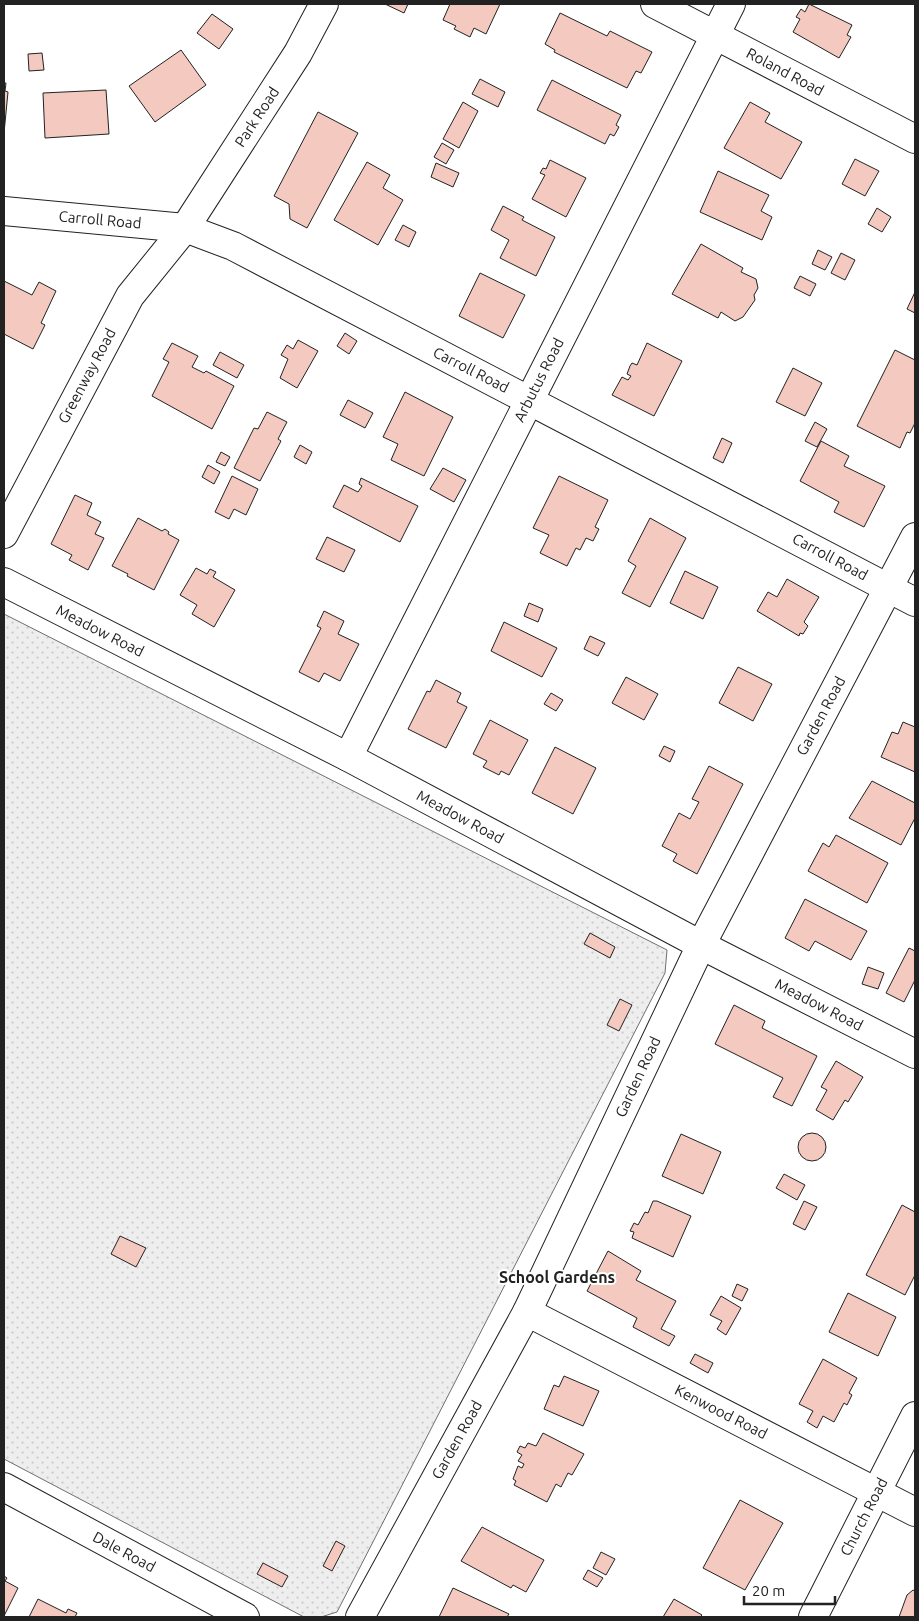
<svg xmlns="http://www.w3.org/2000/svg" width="919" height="1621" font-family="Ubuntu,sans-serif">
<defs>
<pattern id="park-dots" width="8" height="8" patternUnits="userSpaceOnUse" patternTransform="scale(1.25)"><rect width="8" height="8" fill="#eee"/><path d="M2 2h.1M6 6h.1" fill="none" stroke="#ccc" stroke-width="1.8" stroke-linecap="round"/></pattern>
</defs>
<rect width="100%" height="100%" fill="#fff"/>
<polygon fill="url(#park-dots)" stroke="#6f6f6f" points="4,614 667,950 665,973 337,1612 321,1617 304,1617 4,1459"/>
<g fill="#f3c9c0" stroke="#222">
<polygon points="385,4 408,4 404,13"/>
<polygon points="450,4 500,4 486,34 474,28 470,37 454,29 456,26 443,20"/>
<polygon points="809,4 852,25 847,35 851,37 839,58 793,32 800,19 796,17 801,9 805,12"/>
<polygon points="560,13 607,36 610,31 652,52 641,73 636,71 627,88 554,52 555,50 545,44"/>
<polygon points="212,14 233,29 219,49 197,33"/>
<polygon points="181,50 206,85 155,122 129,86"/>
<polygon points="42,53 44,70 29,71 28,54"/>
<polygon points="480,79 505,92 498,107 472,94"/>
<polygon points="552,80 621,115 616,125 619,127 614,136 610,134 605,144 537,110"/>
<polygon points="4,83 6,83 5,91 8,92 4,133"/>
<polygon points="106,90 109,134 45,138 43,93"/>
<polygon points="463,102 478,111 459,148 443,139"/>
<polygon points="750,102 770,113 765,122 802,142 781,179 724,148"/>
<polygon points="318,112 358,133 307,228 290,219 289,204 274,196"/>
<polygon points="442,143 454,150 446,164 434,157"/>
<polygon points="855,159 879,171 865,196 842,184"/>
<polygon points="550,160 586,178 566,217 532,199 545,175 540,173 543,168 546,169"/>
<polygon points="367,162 390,175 383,188 403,200 378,245 334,220"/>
<polygon points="436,163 459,173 453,187 431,177"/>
<polygon points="718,171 769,195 761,211 772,217 762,240 700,212"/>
<polygon points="503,206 524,217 522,220 555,237 536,276 500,258 509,240 491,230"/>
<polygon points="877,208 891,217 882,232 868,224"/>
<polygon points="403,225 416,232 409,247 395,240"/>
<polygon points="701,244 743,268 741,272 756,279 758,288 754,295 755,300 743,317 735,321 721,312 718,318 672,294"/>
<polygon points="818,250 832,257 825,270 812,264"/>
<polygon points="841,253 855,260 845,280 831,273"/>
<polygon points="480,273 525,295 503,338 459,316"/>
<polygon points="800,276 816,284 810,296 794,288"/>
<polygon points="4,281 32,295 39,282 56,291 41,323 45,325 33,349 4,334"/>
<polygon points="915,292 915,313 907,309"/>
<polygon points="345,333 357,341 349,354 337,346"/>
<polygon points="298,340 318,351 297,388 280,378 288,359 281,355 287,345 293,349"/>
<polygon points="172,343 198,356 192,367 204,373 206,371 234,386 212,429 152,396 169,362 163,359"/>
<polygon points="647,343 682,361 654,416 612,395 622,377 628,380 631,376 627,374 630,366 632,363 637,365"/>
<polygon points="895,350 915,360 915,423 910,433 907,432 900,448 857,426"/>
<polygon points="220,352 244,365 237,378 213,365"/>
<polygon points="793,368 822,383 805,416 776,402"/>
<polygon points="405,392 453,417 424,476 391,460 398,444 383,437"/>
<polygon points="348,400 373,413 365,428 340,415"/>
<polygon points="267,412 287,422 278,439 281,441 260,481 234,468 254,428 258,429"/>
<polygon points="815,422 827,429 817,447 805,441"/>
<polygon points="722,438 732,443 723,463 713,458"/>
<polygon points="821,441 849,456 844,466 885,486 864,527 834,512 839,502 800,481"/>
<polygon points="300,445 312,452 306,464 294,457"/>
<polygon points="221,452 230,457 225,466 216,462"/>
<polygon points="208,465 220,472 214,484 202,477"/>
<polygon points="443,468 466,480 454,502 430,489"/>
<polygon points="232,476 258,489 246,515 234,509 229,519 215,512"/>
<polygon points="559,476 608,500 595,527 599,529 593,541 586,538 580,550 576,548 567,566 540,553 549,535 533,528"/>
<polygon points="361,478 418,506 400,542 333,507 344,485 358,492 362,486 359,484"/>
<polygon points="75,495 92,503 87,515 101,522 95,534 104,538 88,570 69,560 72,555 51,544"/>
<polygon points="138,518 162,531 165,529 169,532 168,534 179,540 154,590 127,576 128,574 112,566"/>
<polygon points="650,518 686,538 650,607 622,593 636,566 628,561"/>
<polygon points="327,537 355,550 344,572 316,559"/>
<polygon points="196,568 207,574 210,569 216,572 213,577 235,590 214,627 192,614 197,605 180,595"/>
<polygon points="685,571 718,587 703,619 670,603"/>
<polygon points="787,579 819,597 804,622 808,626 803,634 800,633 799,636 757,611 768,592 777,597"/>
<polygon points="529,603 543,609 538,622 524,616"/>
<polygon points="324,611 344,621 338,634 359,644 340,681 324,673 319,682 299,672 321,628 317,626"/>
<polygon points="504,622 557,648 542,677 491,651"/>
<polygon points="590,636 605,643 598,656 584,649"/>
<polygon points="738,667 772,684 753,721 719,703"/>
<polygon points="626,677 658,694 644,720 612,703"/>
<polygon points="436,680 461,693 457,702 467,707 446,748 408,729 427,691 430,692"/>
<polygon points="551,693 563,700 556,711 544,704"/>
<polygon points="490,720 528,740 509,775 501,771 499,775 483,767 487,761 473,754"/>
<polygon points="903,722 915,727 915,772 881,757 892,732 898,734"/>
<polygon points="664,746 675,751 670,762 659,756"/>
<polygon points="555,747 596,768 573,814 532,793"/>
<polygon points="709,766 743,784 697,874 673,861 677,854 662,846 679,813 690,819 699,802 692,799"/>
<polygon points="872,781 915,803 915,818 901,845 849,818"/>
<polygon points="836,835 888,863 867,903 808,871 823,843 829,847"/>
<polygon points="805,899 867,931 851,960 815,941 809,951 785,938"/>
<polygon points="590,933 615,947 610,958 584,944"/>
<polygon points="909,948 915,951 915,980 904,1002 886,993"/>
<polygon points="868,967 884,973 878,989 862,984"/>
<polygon points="620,999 632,1005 619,1031 607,1025"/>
<polygon points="734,1005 765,1021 762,1028 817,1056 792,1106 773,1097 783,1078 715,1044"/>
<polygon points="836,1061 863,1077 848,1102 845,1100 833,1120 816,1110 827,1090 821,1087"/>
<circle cx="812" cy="1147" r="14"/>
<polygon points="681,1134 721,1152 703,1194 662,1176"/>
<polygon points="784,1174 805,1185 797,1200 776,1188"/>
<polygon points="653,1201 657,1201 691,1216 673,1257 632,1238 634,1232 630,1231 634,1223 638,1225 645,1212 648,1213"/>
<polygon points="804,1201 817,1207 805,1230 793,1224"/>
<polygon points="902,1205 915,1212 915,1275 905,1295 866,1275"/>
<polygon points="120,1236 146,1248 136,1267 111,1254"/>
<polygon points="608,1251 641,1271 636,1280 676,1301 661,1329 675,1336 669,1346 633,1327 637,1318 587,1291"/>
<polygon points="737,1284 748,1289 742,1301 732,1296"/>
<polygon points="848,1293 896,1317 878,1356 829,1332"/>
<polygon points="721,1296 741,1308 726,1335 717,1329 722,1321 710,1315"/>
<polygon points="695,1354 713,1363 708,1373 690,1363"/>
<polygon points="823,1359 857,1378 849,1393 852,1395 847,1405 844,1403 834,1422 823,1416 817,1428 807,1422 813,1411 799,1404"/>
<polygon points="564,1376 599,1391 583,1426 544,1409 554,1385 559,1387"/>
<polygon points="543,1433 584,1454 572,1475 568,1473 561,1487 556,1484 547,1502 514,1485 516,1481 513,1479 518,1466 522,1468 524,1464 518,1461 522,1455 517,1452 520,1446 525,1448 528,1443 536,1446"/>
<polygon points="740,1500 783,1523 745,1590 703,1568"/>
<polygon points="482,1527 544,1560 526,1592 513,1585 511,1588 461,1561"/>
<polygon points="336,1541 345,1546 332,1571 323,1566"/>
<polygon points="601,1552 615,1559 606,1575 593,1568"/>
<polygon points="263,1563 288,1576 282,1587 257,1574"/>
<polygon points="588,1570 603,1578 597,1587 583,1579"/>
<polygon points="4,1576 7,1578 5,1581 18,1588 4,1616"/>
<polygon points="453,1588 509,1614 507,1617 439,1617"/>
<polygon points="913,1590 915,1591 915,1617 899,1617 907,1595"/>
<polygon points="38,1599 66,1613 68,1609 77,1613 75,1617 29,1617"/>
<polygon points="674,1599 702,1615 700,1617 663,1617"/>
</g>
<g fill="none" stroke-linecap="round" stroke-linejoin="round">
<defs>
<g id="minor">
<polyline points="655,4 915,139"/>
<polyline points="4,211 185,228 233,246 915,602"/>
<polyline points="4,534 130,296 185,228 298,53 324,4"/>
<polyline points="4,582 348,757 701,945 915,1054"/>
<polyline points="348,757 731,4"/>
<polyline points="527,1312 915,1512"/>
<polyline points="4,1487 245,1617"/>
<polyline points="360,1617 527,1312 701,945 915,537"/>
<polyline points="813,1617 915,1416"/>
</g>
</defs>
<use href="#minor" stroke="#222" stroke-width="30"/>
<use href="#minor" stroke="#fff" stroke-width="28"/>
</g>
<g text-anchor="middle" stroke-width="4" stroke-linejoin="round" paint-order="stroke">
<g font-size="15" fill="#222" stroke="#fff">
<text transform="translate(785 72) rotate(28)" y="5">Roland Road</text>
<text transform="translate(257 117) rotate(-57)" y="5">Park Road</text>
<text transform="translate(100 220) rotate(5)" y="5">Carroll Road</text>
<text transform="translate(471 370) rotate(27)" y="5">Carroll Road</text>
<text transform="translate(87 376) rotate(-62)" y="5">Greenway Road</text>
<text transform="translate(539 380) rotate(-63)" y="5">Arbutus Road</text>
<text transform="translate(830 557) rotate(28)" y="5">Carroll Road</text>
<text transform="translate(100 631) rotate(27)" y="5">Meadow Road</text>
<text transform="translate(821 716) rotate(-62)" y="5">Garden Road</text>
<text transform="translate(460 817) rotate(28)" y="5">Meadow Road</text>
<text transform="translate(819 1005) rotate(27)" y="5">Meadow Road</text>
<text transform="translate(638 1077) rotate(-65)" y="5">Garden Road</text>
<text transform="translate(721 1412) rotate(27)" y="5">Kenwood Road</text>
<text transform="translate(457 1440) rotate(-61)" y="5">Garden Road</text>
<text transform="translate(864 1517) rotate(-63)" y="5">Church Road</text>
<text transform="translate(124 1552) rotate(28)" y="5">Dale Road</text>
</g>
<g font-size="16" font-weight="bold" fill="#222" stroke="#fff">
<text x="557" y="1283">School Gardens</text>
</g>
</g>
<rect width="919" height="1621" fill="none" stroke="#222222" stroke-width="10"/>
<path d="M744 1596v8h91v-8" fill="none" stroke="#222222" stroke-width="2.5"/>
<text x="752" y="1596" font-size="15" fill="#222222" stroke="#ffffff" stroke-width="4" paint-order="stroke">20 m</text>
</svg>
